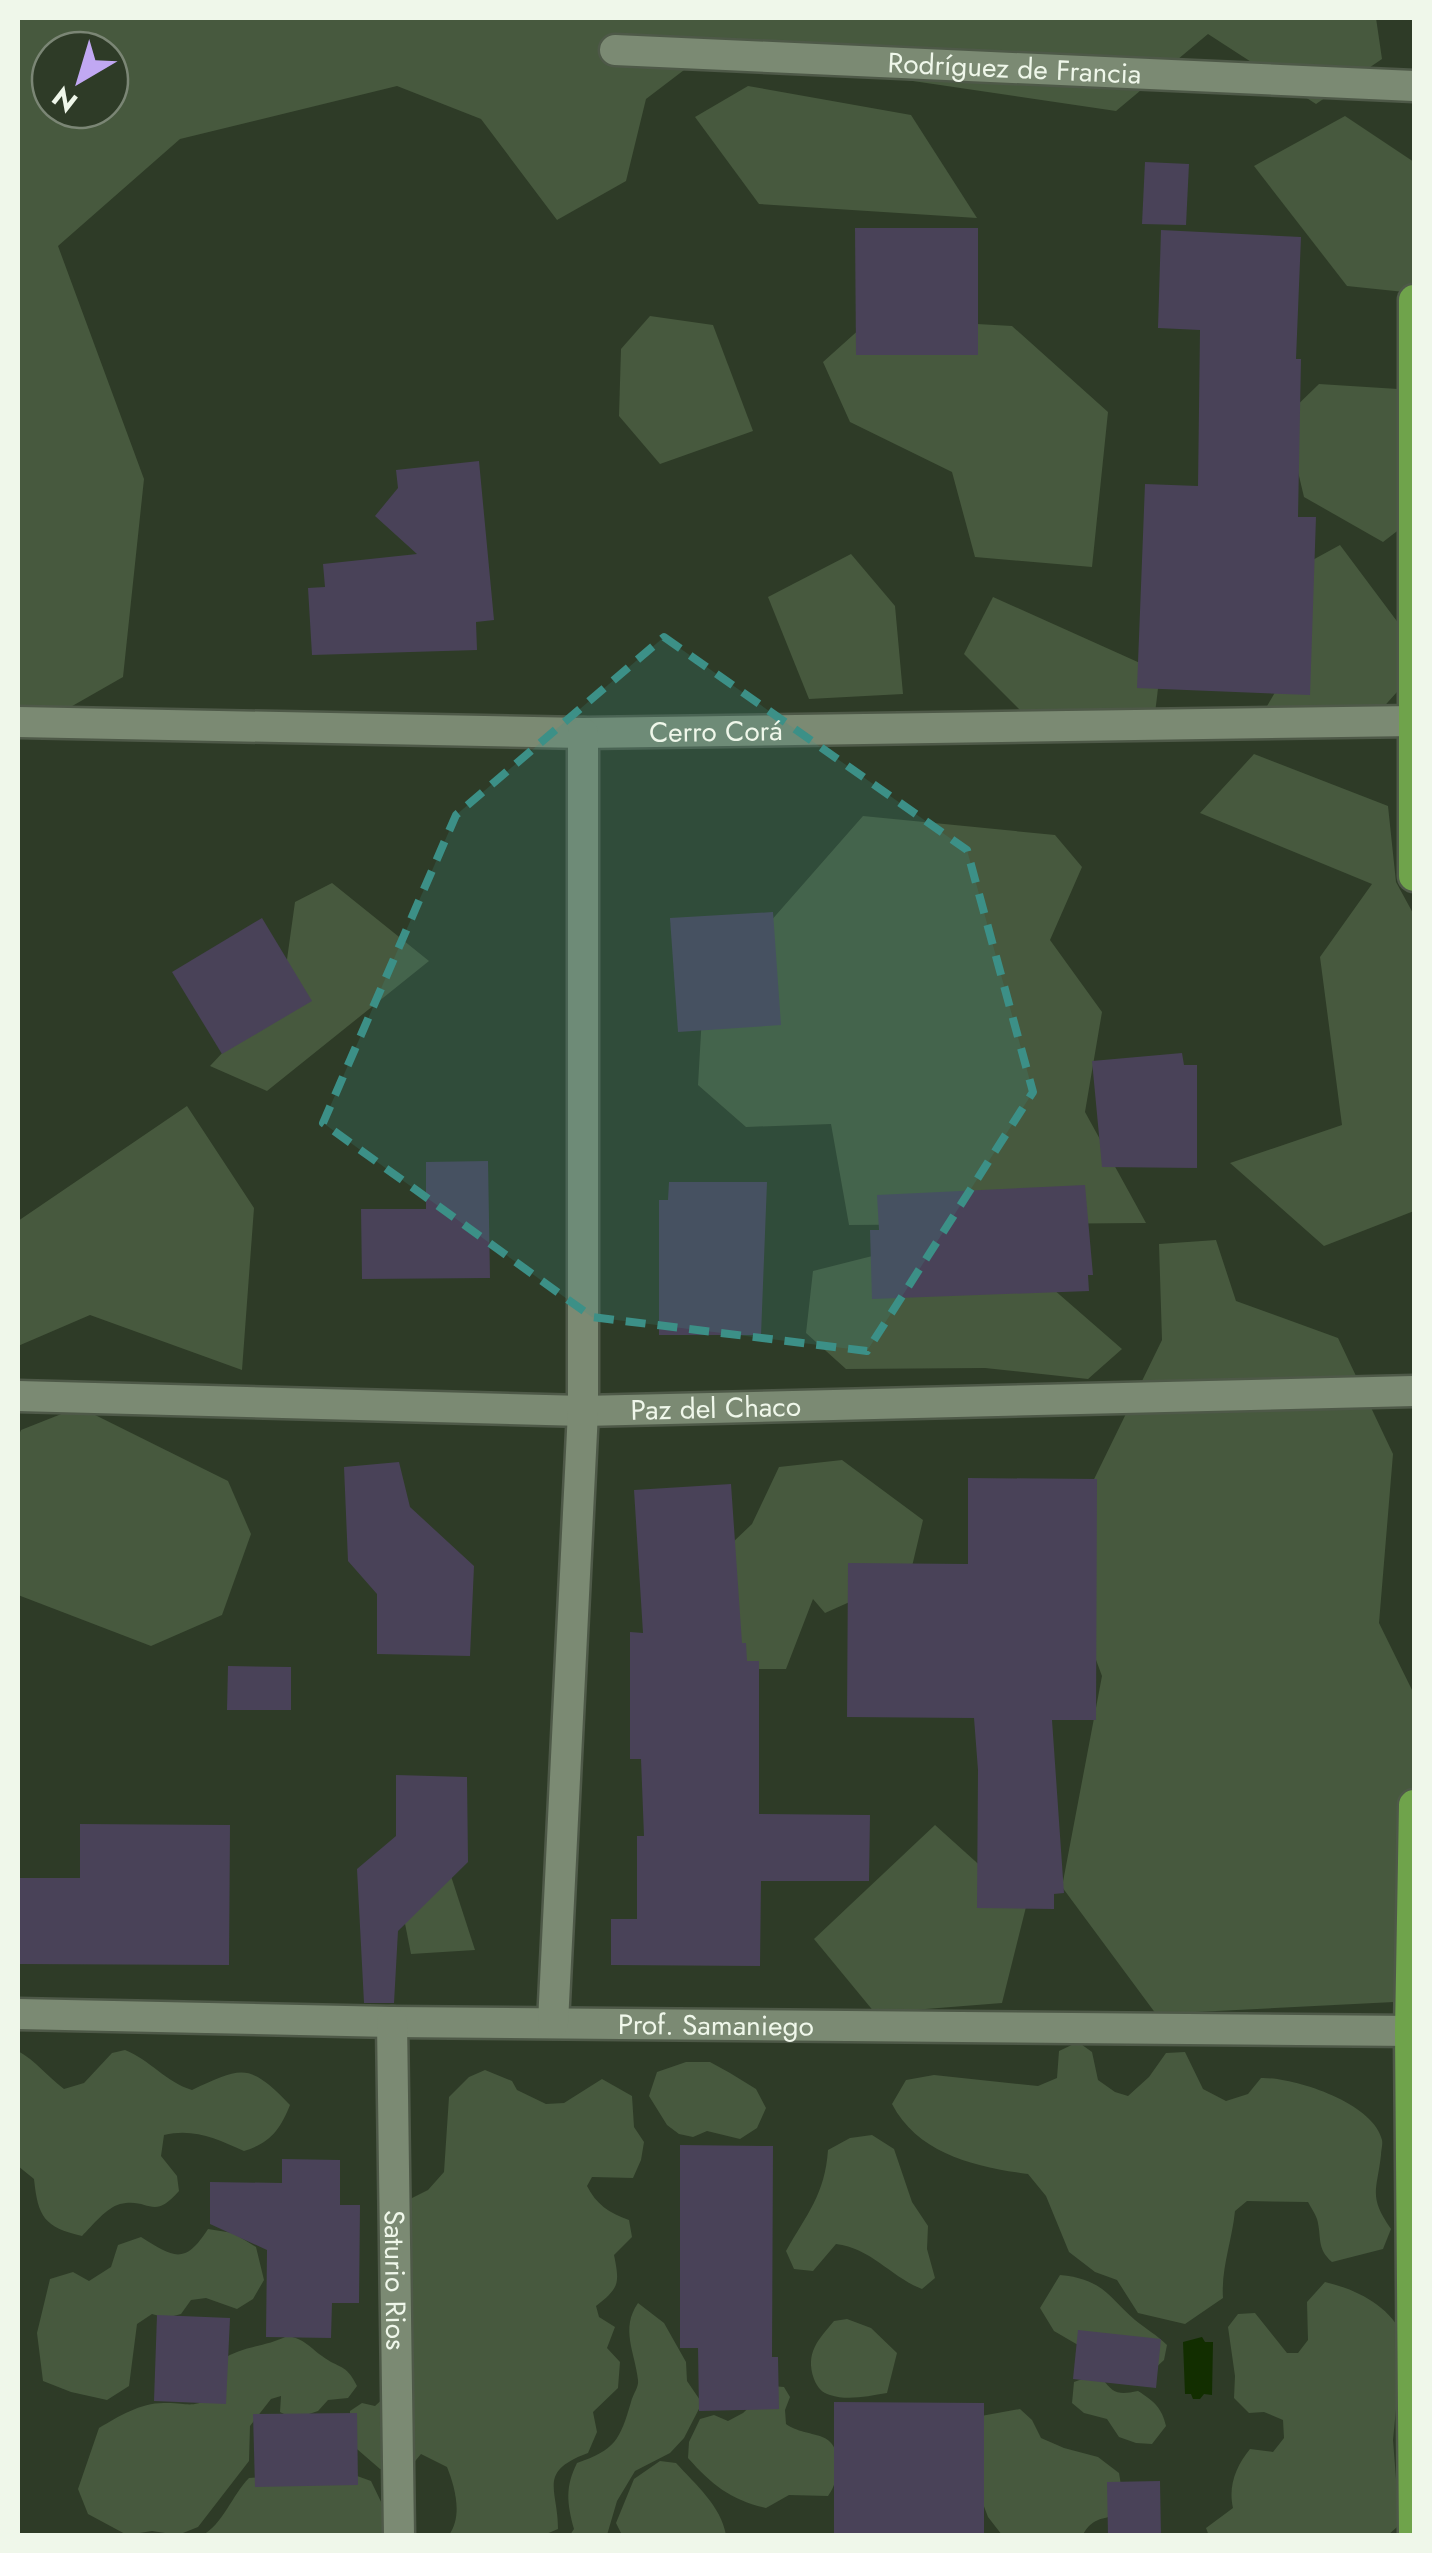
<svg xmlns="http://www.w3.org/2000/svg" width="1432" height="2553" font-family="Jost,sans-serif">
<rect width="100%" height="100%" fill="#2e3b27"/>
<g fill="#47593e" fill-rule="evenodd">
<path d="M18,18H1376L1382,59L1316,104L1208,34L1116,111L709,51L646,99L626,181L557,220L481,119L397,86L180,139L58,246L144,479L123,677L18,737ZM50,50H110V110H50Z"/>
<polygon points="748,86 911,115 977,218 759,204 695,117"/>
<polygon points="1345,116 1414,162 1414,293 1347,286 1254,166"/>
<polygon points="650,316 713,325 753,431 660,464 619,416 621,349"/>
<polygon points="872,318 1012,326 1108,412 1092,567 975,557 952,472 850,422 823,362"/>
<polygon points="1319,384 1414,390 1414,518 1383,542 1304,497 1285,417"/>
<polygon points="1340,545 1414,644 1414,673 1362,731 1256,725 1292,663 1287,574"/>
<polygon points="851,554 895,606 903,694 809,699 768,597"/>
<polygon points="993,597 1160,672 1153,730 1030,720 964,654"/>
<polygon points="1254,754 1388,806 1396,882 1414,915 1414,1211 1324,1246 1230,1163 1342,1125 1320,957 1372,884 1200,813"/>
<polygon points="863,816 1055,835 1082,867 1050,940 1102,1012 1085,1112 1146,1223 849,1225 831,1124 746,1127 698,1085 703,998"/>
<polygon points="332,883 429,961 267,1091 210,1066 283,988 295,902"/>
<polygon points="187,1106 254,1208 242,1370 90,1315 18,1346 18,1221"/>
<polygon points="983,1228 1122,1349 1088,1379 985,1368 846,1369 806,1333 813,1271"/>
<polygon points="1216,1240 1236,1301 1338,1338 1393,1454 1379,1623 1414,1694 1414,2001 1156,2014 1062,1887 1102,1676 1057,1555 1162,1340 1159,1244"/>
<polygon points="79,1407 228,1481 251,1534 222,1615 151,1646 18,1595 18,1437 21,1430"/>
<polygon points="842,1460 923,1520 910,1575 825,1613 813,1599 786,1669 728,1669 667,1605 752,1524 779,1467"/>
<polygon points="935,1825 1026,1907 1002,2003 875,2013 814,1939"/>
<polygon points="450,1873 475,1950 411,1954 396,1878"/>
<path d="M1078,2042L1092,2052L1098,2080L1115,2092L1128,2096L1149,2077L1166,2053L1185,2052L1203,2089L1226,2101L1248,2094L1261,2078C1294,2077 1374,2103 1382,2140C1383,2145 1381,2150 1381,2155C1377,2191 1368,2196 1391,2229L1383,2249L1332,2262C1316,2248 1322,2237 1317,2219C1315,2213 1311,2208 1308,2202L1247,2201L1235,2211C1232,2241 1221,2268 1223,2298L1185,2324L1138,2313L1117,2280L1095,2272L1069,2252L1046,2196L1028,2174C975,2167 918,2154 892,2104L906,2080L934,2075L1038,2086L1057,2078L1059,2051Z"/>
<path d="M125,2050C150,2060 166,2082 192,2090C242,2067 249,2062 290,2105C280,2130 270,2143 244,2151C217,2139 194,2128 164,2135L161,2156L177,2176L179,2191C152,2222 150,2197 120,2204C106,2208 93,2225 82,2236C44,2227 38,2217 34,2179L18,2166V2051C36,2061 47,2076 64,2089L84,2083L112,2053Z"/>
<polygon points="686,2062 710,2062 730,2073 756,2089 766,2108 757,2128 740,2139 707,2131 693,2137 679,2134 667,2125 649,2096 657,2072"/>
<path d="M485,2070L512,2081L517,2090L546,2104L564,2103L602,2079L632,2096L634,2127L644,2142L641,2160L633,2178L592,2177L587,2186C596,2204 609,2213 629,2220L632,2237L614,2255C620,2284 619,2288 596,2306L599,2317L615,2327L607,2348L620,2362L618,2388L593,2412L597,2432L588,2453C537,2472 558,2488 558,2529L544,2535H449C463,2516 455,2487 447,2467L421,2454L411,2466L380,2469L350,2443V2411L362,2403L375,2406L387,2395L397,2217L412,2198L428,2190L444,2172L449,2097L469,2077Z"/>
<path d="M872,2135L894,2149L912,2202L928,2226L927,2249L935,2278L922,2289C891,2277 871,2248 836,2244L813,2271L794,2269L786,2251C807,2214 825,2194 828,2150L850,2138Z"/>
<path d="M208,2229L233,2233L256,2247L264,2280L253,2299L237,2309L206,2298L191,2300L181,2314L166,2318L152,2314L137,2324L129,2386L107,2400L71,2392L43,2381L37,2333L50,2279L73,2272L89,2281L111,2267L118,2245L141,2237C174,2258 185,2265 208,2229Z"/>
<path d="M1060,2275C1102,2279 1107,2295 1135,2320C1146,2329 1157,2335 1167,2345L1164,2360L1151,2372L1078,2345L1054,2331L1040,2308Z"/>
<path d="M1325,2282C1356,2289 1390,2306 1403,2336L1393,2440L1398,2504L1397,2527L1387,2536L1337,2533L1332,2536H1209L1206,2528L1233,2508C1228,2486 1236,2466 1250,2449L1273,2452L1284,2438L1283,2420L1264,2412L1249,2413L1234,2398L1235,2376L1228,2327L1238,2314L1255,2313L1287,2353H1298L1308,2340L1307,2302Z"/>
<path d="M638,2303L664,2323L686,2362L687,2381L702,2403L684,2438L670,2453L635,2471L617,2501L607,2535H570L574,2529C567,2503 565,2487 577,2463C615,2450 620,2440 631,2402C633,2394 639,2387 638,2380C635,2352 620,2329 638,2303Z"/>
<path d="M847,2319L871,2328L897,2353L887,2393C868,2396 848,2401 830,2395C822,2393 817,2387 814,2379C805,2353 818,2340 834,2321Z"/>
<path d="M287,2336C305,2339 308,2346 322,2356C339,2369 346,2363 357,2386L348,2398L328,2400L318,2411L294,2419L280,2412L281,2396L271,2399L250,2426L249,2461L198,2527L178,2535L152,2531L127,2535L88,2514L78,2489L99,2428C119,2416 142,2402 166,2403C191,2403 186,2408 213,2399L222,2360C241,2346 266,2347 287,2336Z"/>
<path d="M1088,2377L1102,2378C1113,2394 1119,2395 1138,2391C1154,2401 1162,2408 1166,2426L1152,2444L1136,2443L1119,2437L1107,2419L1084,2413L1072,2403L1074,2382Z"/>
<path d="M772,2386L784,2387L790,2397L785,2410L786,2424C809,2440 838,2427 837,2465C836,2478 836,2485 828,2496L789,2495L766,2508C731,2500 712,2485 688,2458L689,2442L700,2419L714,2415L728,2421L743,2413Z"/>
<path d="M1020,2409L1032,2420L1041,2438L1064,2448L1098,2457L1119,2473C1131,2539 1100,2501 1083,2535H1002L988,2517L980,2496L981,2416Z"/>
<path d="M660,2461L676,2463C696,2485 721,2506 726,2535H622L616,2523L634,2479Z"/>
<path d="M346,2472L371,2481L385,2510L388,2536H201C223,2525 232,2495 249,2478Z"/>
</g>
<polygon fill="#122e00" points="1202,2337 1205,2342 1213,2342 1212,2395 1204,2394 1200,2399 1193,2399 1191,2394 1185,2394 1183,2342"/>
<g fill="#494258">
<polygon points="1145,162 1189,164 1186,225 1142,224"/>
<polygon points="855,228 978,228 978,355 856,355"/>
<polygon points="1161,230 1301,237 1296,359 1301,359 1298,517 1316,517 1310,695 1137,688 1145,484 1198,486 1200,330 1158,328"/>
<polygon points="479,461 494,620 476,622 477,650 312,655 308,588 325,587 323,564 417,554 375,516 398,488 396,470"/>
<polygon points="773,912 781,1025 678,1032 670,918"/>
<polygon points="262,918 312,1001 222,1054 172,972"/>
<polygon points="1182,1053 1184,1065 1197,1065 1197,1168 1102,1167 1092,1061"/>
<polygon points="488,1161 490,1278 362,1279 361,1209 426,1209 426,1162"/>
<polygon points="669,1182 767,1182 761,1335 659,1335 659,1200 668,1200"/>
<polygon points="1085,1185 1093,1275 1088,1275 1089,1291 872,1299 870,1230 879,1230 877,1195"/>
<polygon points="399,1462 410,1507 474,1566 470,1656 377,1654 377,1594 348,1561 344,1467"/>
<polygon points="968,1478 1097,1479 1096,1720 1052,1720 1064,1893 1054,1894 1054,1909 977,1908 978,1770 974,1718 847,1717 848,1563 968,1564"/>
<polygon points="731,1484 742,1643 746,1643 747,1661 759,1661 759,1814 870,1815 869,1881 761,1881 760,1966 611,1965 611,1919 637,1919 637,1836 644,1836 641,1759 630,1759 630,1632 643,1633 634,1490"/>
<polygon points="228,1666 291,1667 291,1710 227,1710"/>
<polygon points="396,1775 467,1777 468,1862 398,1931 394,2003 364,2003 357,1869 396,1836"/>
<polygon points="80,1824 230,1825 229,1965 18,1964 18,1878 80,1878"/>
<polygon points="680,2145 773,2146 772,2357 778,2357 779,2409 699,2411 698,2348 680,2348"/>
<polygon points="282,2159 340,2160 340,2205 360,2205 359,2303 332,2303 331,2338 266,2337 267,2250 210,2224 210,2182 282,2183"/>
<polygon points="157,2315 230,2318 226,2404 154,2401"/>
<polygon points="1078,2330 1161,2339 1156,2388 1073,2379"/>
<polygon points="834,2402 984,2403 984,2536 834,2536"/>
<polygon points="357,2413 358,2485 255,2487 253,2414"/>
<polygon points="1160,2481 1161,2536 1108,2536 1107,2482"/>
</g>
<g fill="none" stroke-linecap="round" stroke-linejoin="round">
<defs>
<g id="street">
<path id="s1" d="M615,50L1414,86"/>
<path id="s2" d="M18,722L583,733L1414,721"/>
<path id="s3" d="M18,1396L583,1411L1414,1391"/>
<path id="s4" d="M18,2014L392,2022L1414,2031"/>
<path id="s5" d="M392,2022L399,2536"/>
<polyline points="553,2023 583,1411 583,733"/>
</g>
<g id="primary">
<polyline points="1414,300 1414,876"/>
<polyline points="1414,2536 1410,2031 1414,1805"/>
</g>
</defs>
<use href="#street" stroke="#4e5948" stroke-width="35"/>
<use href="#primary" stroke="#4e5948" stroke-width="35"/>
<use href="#street" stroke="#7b8a73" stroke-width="30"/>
<use href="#primary" stroke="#6fa34b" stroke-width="30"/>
</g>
<path fill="#3c9087" fill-opacity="0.2" stroke="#3c9087" stroke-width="8" stroke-dasharray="20 12" stroke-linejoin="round" d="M664,637L967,850L1033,1092L867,1351L592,1317L323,1123L456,815Z"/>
<g text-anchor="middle" stroke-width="8" stroke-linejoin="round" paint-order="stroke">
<g font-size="28" fill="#eff7ea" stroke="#2e3b27">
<text dy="10" stroke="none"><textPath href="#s1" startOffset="400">Rodríguez de Francia</textPath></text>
<text dy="10" stroke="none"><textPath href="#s2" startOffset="698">Cerro Corá</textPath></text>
<text dy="10" stroke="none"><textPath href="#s3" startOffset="698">Paz del Chaco</textPath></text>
<text dy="10" stroke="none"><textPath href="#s4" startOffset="698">Prof. Samaniego</textPath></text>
<text dy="10" stroke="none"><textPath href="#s5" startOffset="258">Saturio Rios</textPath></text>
</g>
</g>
<rect width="1432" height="2553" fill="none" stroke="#eff7ea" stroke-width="40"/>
<g transform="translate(80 80) rotate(218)"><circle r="48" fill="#2e3b27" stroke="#7b8675" stroke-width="2.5"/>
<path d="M0-8L18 38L0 25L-18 38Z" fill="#c1a8f3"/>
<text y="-15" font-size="28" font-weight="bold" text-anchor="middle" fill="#eff7ea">N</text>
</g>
</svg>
